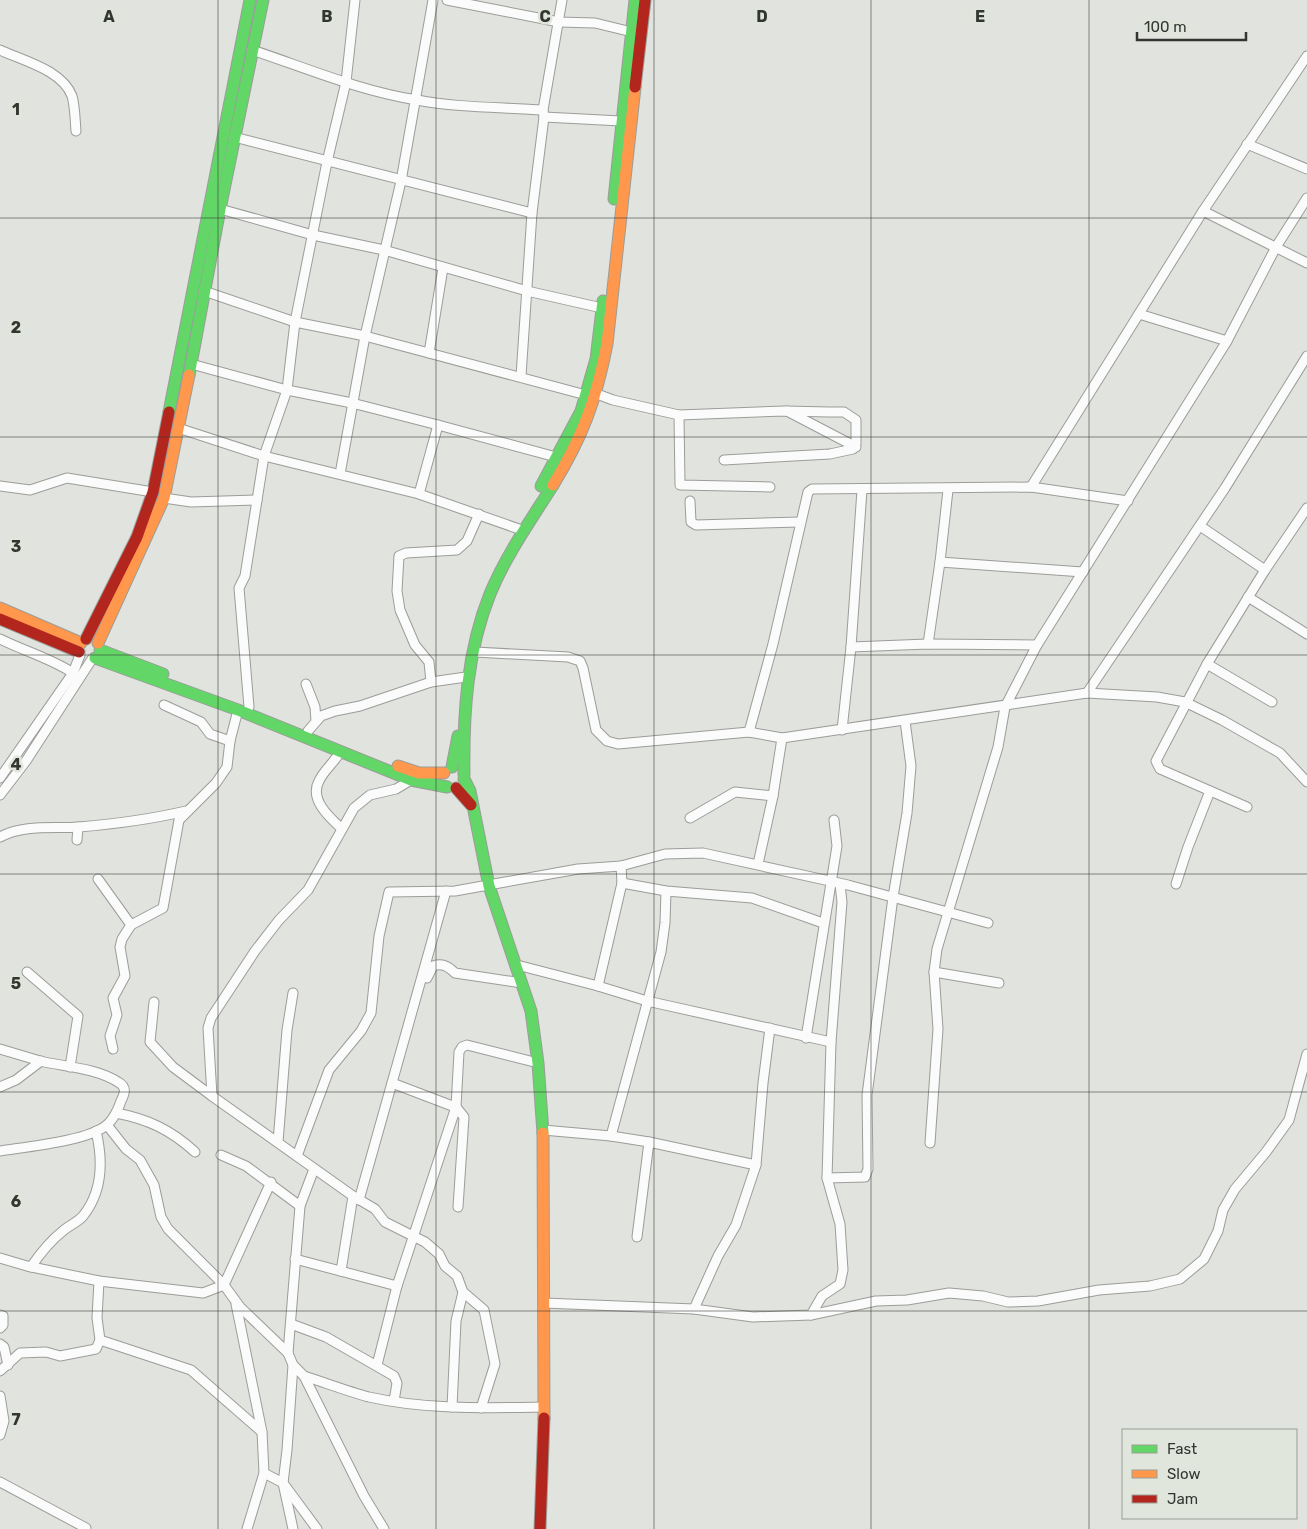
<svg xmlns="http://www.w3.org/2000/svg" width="1307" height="1529" font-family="Rubik,sans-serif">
<rect width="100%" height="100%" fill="#e0e3de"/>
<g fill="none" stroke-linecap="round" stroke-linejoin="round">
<defs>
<g id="street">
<polyline points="447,0 559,22 595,23 632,32"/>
<path d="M0,50C24,61 62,70 72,96C75,106 75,120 76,131"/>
<path d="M252,50C306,68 360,91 417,100C458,108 501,107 543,110"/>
<polyline points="544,117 621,121"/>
<polyline points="234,137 532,213"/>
<polyline points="1247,144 1307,169"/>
<polyline points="220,209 313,235 384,250 527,291 602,308"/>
<polyline points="1203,211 1307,263"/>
<polyline points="204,291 295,322 365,336 586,395"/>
<polyline points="1139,314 1227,341"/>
<polyline points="429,353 443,268"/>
<polyline points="191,364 287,390 352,403 438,425 556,457"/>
<polyline points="521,376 532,213 544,117 543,110 562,0"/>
<polyline points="597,394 613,400 679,415 680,485 770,487"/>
<polyline points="787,411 856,447"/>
<polyline points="679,415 785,411 829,412 844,412 856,420 856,444 853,449 830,454 724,460"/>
<polyline points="178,428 264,456 419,494 519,529"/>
<polyline points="340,474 365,336 401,181 433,0"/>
<polyline points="0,486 30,490 67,478 153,492"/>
<polyline points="1031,487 1203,211 1307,56"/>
<polyline points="419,494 438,425"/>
<polyline points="164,498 191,502 257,500"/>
<polyline points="690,501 691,522 696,525 800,522"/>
<polyline points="1200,526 1265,570"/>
<polyline points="940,562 1083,572"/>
<polyline points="1248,597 1307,634"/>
<path d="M0,639C24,651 50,658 73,673"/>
<polyline points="928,644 940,562 948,490"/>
<polyline points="851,647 928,644 1037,645"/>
<polyline points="475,652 568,657 580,661 583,668 596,730 607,741 618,744 749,732 782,738 1087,693 1157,697 1185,702 1222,720 1280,753 1307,782"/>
<polyline points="1207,664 1272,702"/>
<polyline points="431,682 429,662 415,645 400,610 397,591 399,556 406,553 457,550 467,541 479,514"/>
<polyline points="306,684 315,707 316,721"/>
<polyline points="1087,693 1225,488 1307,356"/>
<polyline points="164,705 201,722 210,734 230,741"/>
<polyline points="249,707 239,588 245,576 264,456 287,390 295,322 327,162 346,82 355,0"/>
<polyline points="842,730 851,647 862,490"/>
<polyline points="308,731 321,716 335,711 360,706 431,682 466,677"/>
<polyline points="749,732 773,644 808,492 812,489 1031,487 1128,501"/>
<path d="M340,752C334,763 324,770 319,781C309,799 329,817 341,828"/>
<polyline points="0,778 73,673 80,655"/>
<polyline points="0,795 26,761 92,659"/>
<polyline points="1247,807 1160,769 1156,761 1207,664 1265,570 1307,508"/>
<polyline points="690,818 735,792 773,796"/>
<path d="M0,837C25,824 53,829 79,827C114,824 152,819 186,811"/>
<polyline points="77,840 78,827"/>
<polyline points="758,864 773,796 782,738"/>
<polyline points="98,879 131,925"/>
<polyline points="622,883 666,891 752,898 823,923"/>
<polyline points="1176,884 1188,847 1210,791"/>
<polyline points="517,965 598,986 647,1001 831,1042"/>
<polyline points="27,972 78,1016 70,1067"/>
<polyline points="934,972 999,983"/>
<path d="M427,978L433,966C442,963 448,966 455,973L522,983"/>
<polyline points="598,986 622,883 621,866"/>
<polyline points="154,1002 150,1042 173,1067 212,1096 353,1196 375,1209 385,1222 425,1242 439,1254 445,1266 457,1276 463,1292 484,1310 495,1364 481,1408"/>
<polyline points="806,1038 837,846 834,820"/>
<path d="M0,1049C13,1053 27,1057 40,1061C66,1067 96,1068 118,1082C127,1087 125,1093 121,1101C118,1110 114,1118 108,1124C90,1141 25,1147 0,1151"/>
<polyline points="113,1049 110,1036 117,1015 113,998 125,976 120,947 122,939 131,925 163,908 179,820 216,783 227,767 230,741 238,710"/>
<polyline points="392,1083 455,1107"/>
<polyline points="0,1087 16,1080 41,1061"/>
<polyline points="212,1096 208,1028 211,1018 255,951 279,920 308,890 354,808 370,795 396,789 411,780"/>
<polyline points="456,1107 464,1117 458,1207"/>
<path d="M116,1113C148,1119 171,1130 195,1152"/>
<polyline points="107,1125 126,1149 140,1160 154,1185 161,1217 168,1229 224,1285 240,1307 288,1353 293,1365 304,1376 364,1496 384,1529"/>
<polyline points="543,1130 611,1136 649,1142 756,1165"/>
<polyline points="611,1136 661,952 665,923 666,891"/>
<polyline points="278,1142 287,1030 293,993"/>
<polyline points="930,1143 938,1029 934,972 937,949 998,747 1005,707 1037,645 1227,341 1276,247 1307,198"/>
<polyline points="221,1155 246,1166 300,1206"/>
<polyline points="297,1156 329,1070 361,1031 371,1013 379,936 389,892 455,891 578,869 621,866 665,854 703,853 848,885 988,923"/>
<polyline points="827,1178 865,1177 868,1169 867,1095 893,897 907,813 911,766 905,721"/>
<polyline points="359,1200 446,891"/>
<polyline points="637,1237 649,1142"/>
<polyline points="0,1258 27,1266 99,1281 203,1293 224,1285 271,1182"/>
<polyline points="295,1259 397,1286"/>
<path d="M31,1267C41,1252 50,1241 64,1230C70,1225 78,1222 83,1216C103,1191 103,1160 96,1131"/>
<polyline points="341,1271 353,1196"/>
<polyline points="544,1303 694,1309 753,1317 811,1315 876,1301 907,1300 949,1293 983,1296 1008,1302 1038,1301 1099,1290 1150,1286 1180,1279 1204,1259 1218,1231 1223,1210 1235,1189 1266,1152 1289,1120 1307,1054"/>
<polyline points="236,1304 262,1432 264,1473 283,1483 317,1529"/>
<polyline points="694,1309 718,1256 736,1225 756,1165 763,1083 770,1028"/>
<polyline points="0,1315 3,1316 3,1325 0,1328"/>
<polyline points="811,1315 822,1296 840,1284 843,1270 840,1224 827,1178 831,1042 842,902 840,884"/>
<polyline points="291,1324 326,1337 394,1376 397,1383 394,1401"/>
<polyline points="100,1340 191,1370 262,1432"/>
<polyline points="0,1344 4,1347 8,1365"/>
<polyline points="288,1353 300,1206 314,1169"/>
<polyline points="377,1365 397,1286 456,1107 459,1052 462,1047 467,1045 538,1063"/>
<polyline points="0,1371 20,1353 46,1352 60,1356 96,1349 100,1340 97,1318 99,1281"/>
<path d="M304,1376C326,1383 347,1391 369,1397C426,1410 487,1408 544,1407"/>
<polyline points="0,1396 4,1421 0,1435"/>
<polyline points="452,1407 456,1321 463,1292"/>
<polyline points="0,1482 86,1528"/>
<polyline points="247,1529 264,1473"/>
<polyline points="293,1529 283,1483 287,1450 293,1365"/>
</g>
<g id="fast">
<polyline points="614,199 635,0"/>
<polyline points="189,375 220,209 263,0"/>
<polyline points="169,412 250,0"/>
<polyline points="541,486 581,411 596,359 603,301"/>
<polyline points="100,650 163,674"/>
<polyline points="95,658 238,710 411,780 447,787"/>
<polyline points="452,767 458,736"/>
<path d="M464,775C463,714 467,651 490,594C506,555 531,520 553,485"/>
<polyline points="464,779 470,791 489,886 531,1011 538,1063 543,1133"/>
</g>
<g id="slow">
<path d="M553,485C583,436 596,400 607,344L635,87"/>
<polyline points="0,608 81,643"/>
<polyline points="98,643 164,498 189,375"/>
<polyline points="398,766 419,773 444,773"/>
<polyline points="543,1133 544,1418"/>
</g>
<g id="jam">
<polyline points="635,87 645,0"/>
<polyline points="0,619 79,652"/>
<polyline points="86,639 137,537 153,492 169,412"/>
<polyline points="456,788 471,805"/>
<polyline points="540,1529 544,1418"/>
</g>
</defs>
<use href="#street" stroke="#9b9d99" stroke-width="11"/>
<use href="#fast" stroke="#9b9d99" stroke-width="13"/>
<use href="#slow" stroke="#9b9d99" stroke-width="13"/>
<use href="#jam" stroke="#9b9d99" stroke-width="13"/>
<use href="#street" stroke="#fafbfa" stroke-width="9"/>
<use href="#fast" stroke="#63d668" stroke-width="11"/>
<use href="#slow" stroke="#ff974d" stroke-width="11"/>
<use href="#jam" stroke="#b3261e" stroke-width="11"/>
</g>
<path fill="none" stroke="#333531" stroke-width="1" stroke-opacity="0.55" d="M218,0V1529M436,0V1529M654,0V1529M871,0V1529M1089,0V1529M0,218H1307M0,437H1307M0,655H1307M0,874H1307M0,1092H1307M0,1311H1307"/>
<g font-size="16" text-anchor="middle" font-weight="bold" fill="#333531" stroke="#e0e6db" stroke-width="5" stroke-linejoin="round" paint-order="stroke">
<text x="109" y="22">A</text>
<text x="327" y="22">B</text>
<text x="545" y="22">C</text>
<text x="762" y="22">D</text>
<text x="980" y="22">E</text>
<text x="16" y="115">1</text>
<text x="16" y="333">2</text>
<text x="16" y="552">3</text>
<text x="16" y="770">4</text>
<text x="16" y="989">5</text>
<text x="16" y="1207">6</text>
<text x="16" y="1425">7</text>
</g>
<rect x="1122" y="1429" width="175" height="90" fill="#e0e6db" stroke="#9b9f97"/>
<rect x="1132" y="1445" width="25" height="8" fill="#63d668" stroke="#9b9f97"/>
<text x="1167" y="1454" font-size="15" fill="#333531">Fast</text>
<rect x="1132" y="1470" width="25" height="8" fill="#ff974d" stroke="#9b9f97"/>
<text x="1167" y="1479" font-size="15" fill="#333531">Slow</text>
<rect x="1132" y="1495" width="25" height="8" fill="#b3261e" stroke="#9b9f97"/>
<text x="1167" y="1504" font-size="15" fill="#333531">Jam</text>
<path d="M1137 32v8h109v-8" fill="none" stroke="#333531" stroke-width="2.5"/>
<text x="1144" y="32" font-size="15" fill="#333531" stroke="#e0e6db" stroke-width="4" paint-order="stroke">100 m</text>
</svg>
